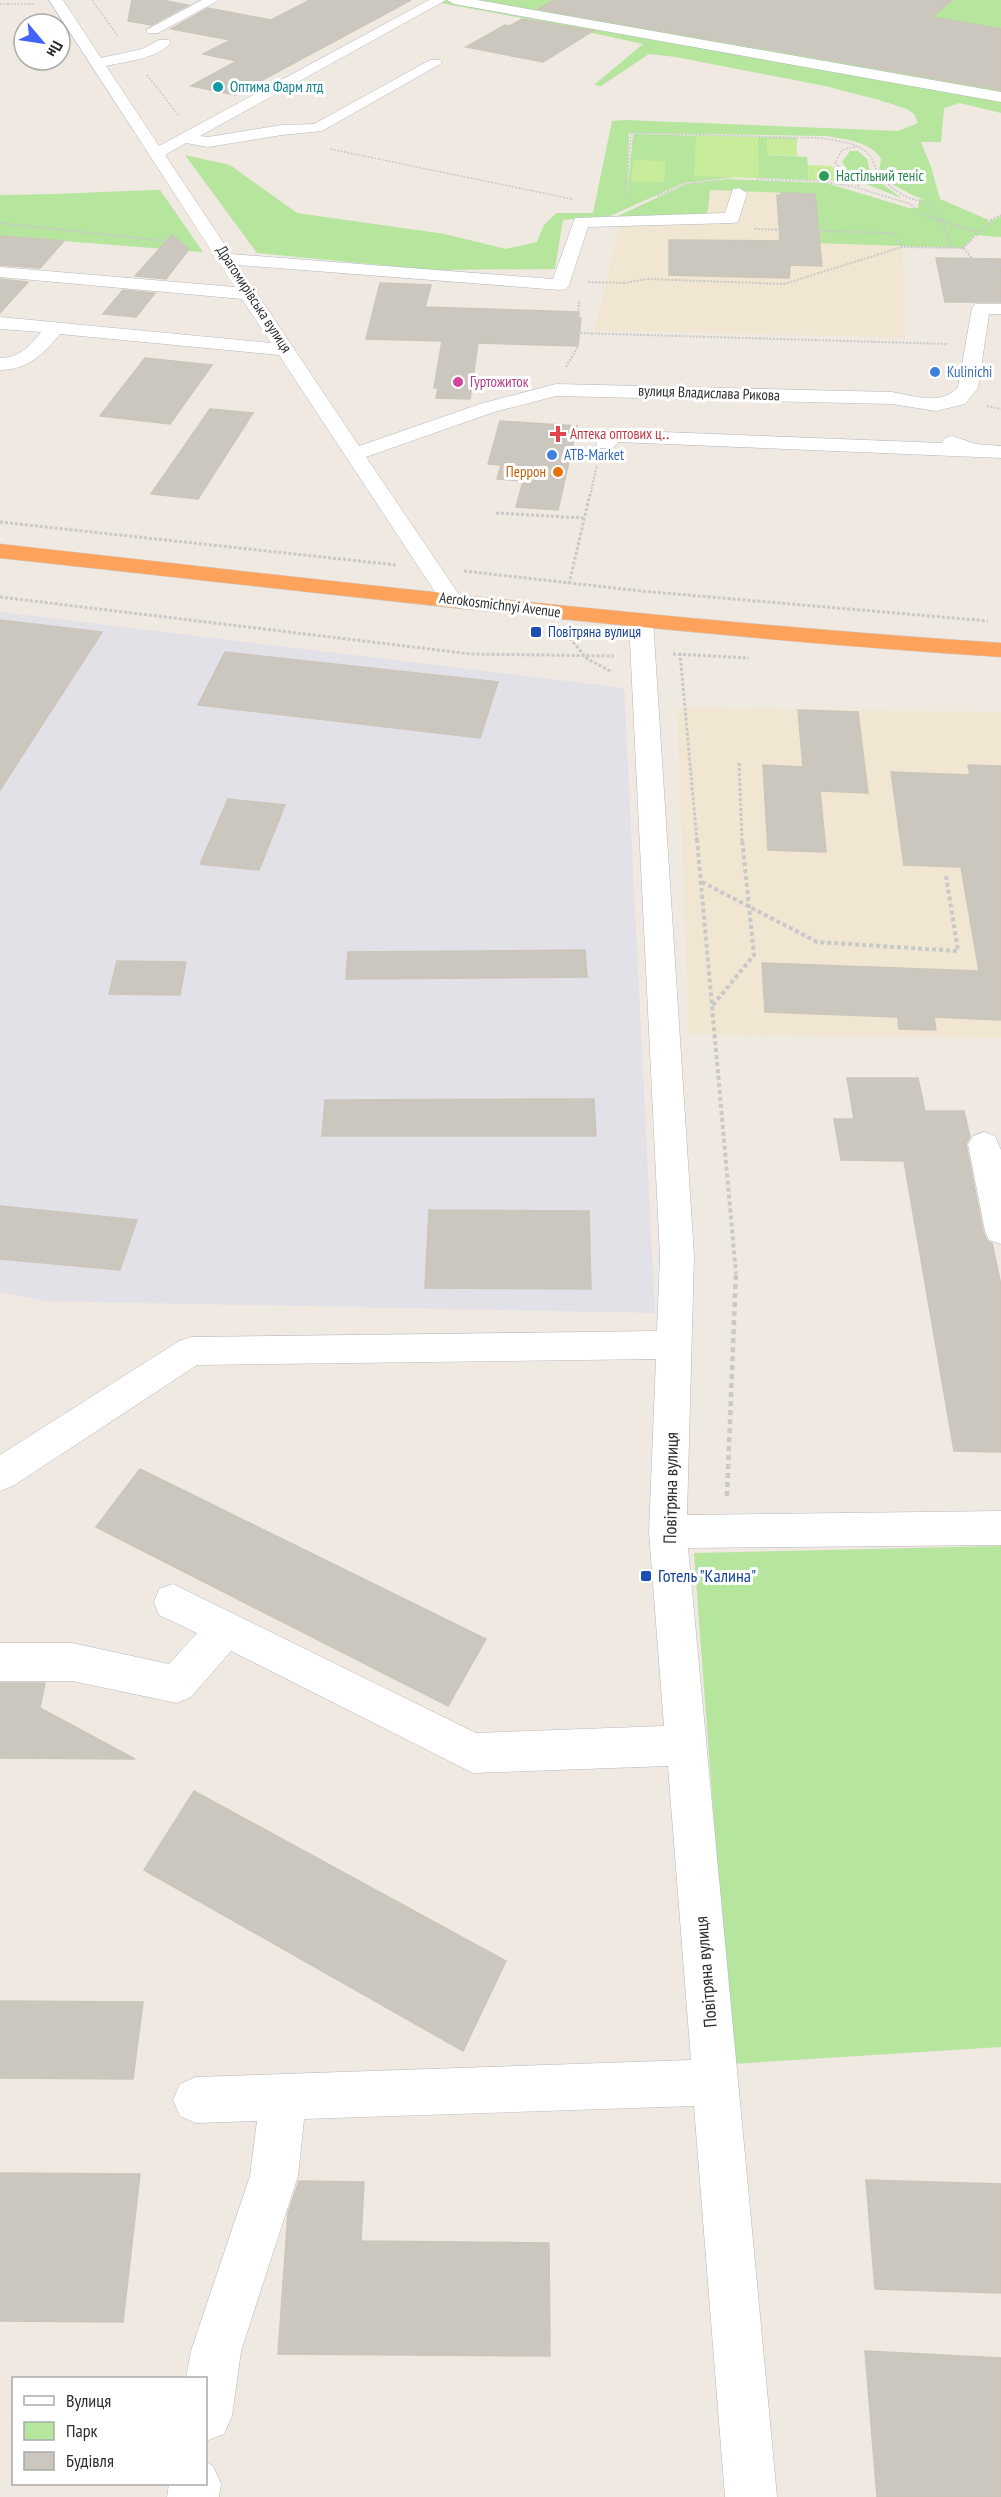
<svg xmlns="http://www.w3.org/2000/svg" width="1001" height="2497" font-family="'PT Sans Narrow',sans-serif">
<rect width="100%" height="100%" fill="#efe9e1"/>
<polygon fill="#e3e1e8" points="0,612 624,688 655,1313 44,1301 0,1292"/>
<g fill="#f0e6d1">
<polygon points="709,190 815,194 815,243 902,247 905,338 595,330 621,219"/>
<polygon points="677,708 1001,712 1001,1038 689,1034"/>
</g>
<g fill="#b6e59e">
<path d="M439,0H1001V113L960,103L944,108L941,142H921L931,167L940,199L989,220L987,223L1001,216V237L975,235L963,248L814,243L815,194L710,190L708,210L705,215L609,220L687,184L727,179L826,183L909,208H918L919,199L924,200C909,193 890,186 879,171L881,159C871,141 843,139 825,136L629,133L627,195L633,134L797,138V140L767,139V155L807,157L809,180L737,177L684,183L610,216L563,220L555,269L431,270L257,253L185,155L230,165L297,213L445,234L506,249L537,242L544,225L556,213H593L612,121L625,120L898,131L918,123L914,114L907,109L879,100L825,86L676,57L649,54L601,86L594,85L643,44L533,20L435,2Z"/>
<polygon points="850,151 858,151 867,159 871,175 901,198 854,179 842,162"/>
<path d="M160,190L203,252L0,236V195C54,195 107,191 160,190Z"/>
<polygon points="1001,1546 1001,2047 732,2064 694,1553"/>
</g>
<g fill="#c9ec9a">
<polygon points="696,135 758,137 759,178 694,176"/>
<polygon points="767,139 797,140 797,156 767,155"/>
<polygon points="633,160 666,161 664,182 631,181"/>
<polygon points="808,165 832,166 846,181 809,180"/>
</g>
<g fill="#cbc7bf" stroke="#cbc5ba" stroke-width="1.5">
<polygon points="132,0 161,0 188,5 151,25 128,21"/>
<polygon points="310,0 411,0 235,95 191,86 237,61 203,54 231,40 171,29 208,8 271,20"/>
<polygon points="554,0 952,0 932,17 1001,29 1001,90 539,9"/>
<polygon points="522,19 593,31 543,62 466,47 505,25 510,26"/>
<polygon points="781,193 815,194 822,266 790,265 789,278 669,275 669,240 780,241 777,195 781,195"/>
<polygon points="172,235 189,249 166,279 135,276"/>
<polygon points="0,236 64,241 40,268 0,265"/>
<polygon points="936,258 1001,259 1001,302 945,302"/>
<polygon points="0,279 28,282 0,313"/>
<polygon points="380,283 431,285 425,307 579,312 578,318 581,318 578,346 478,343 470,399 436,398 438,388 434,388 442,341 366,339"/>
<polygon points="123,290 155,293 136,317 103,314"/>
<polygon points="145,358 212,365 170,424 100,416"/>
<polygon points="210,409 253,413 198,499 151,494"/>
<polygon points="500,421 577,426 558,510 516,507 523,481 497,479 501,465 488,464"/>
<polygon points="0,620 102,632 0,790"/>
<polygon points="225,652 498,682 480,738 198,705"/>
<polygon points="798,710 858,712 868,793 820,791 826,852 768,850 763,765 803,767"/>
<polygon points="968,765 1001,766 1001,1020 934,1017 936,1030 899,1029 898,1017 765,1012 762,963 979,971 961,867 904,865 891,772 970,775"/>
<polygon points="228,799 285,805 259,870 200,864"/>
<polygon points="585,950 587,977 346,979 348,952"/>
<polygon points="117,961 186,962 180,995 109,994"/>
<polygon points="847,1078 918,1078 925,1111 964,1111 970,1137 966,1144 983,1231 987,1241 992,1243 1001,1285 1001,1452 954,1451 904,1161 841,1160 834,1119 854,1119"/>
<polygon points="594,1099 596,1136 322,1136 325,1100"/>
<polygon points="0,1206 137,1220 120,1270 0,1259"/>
<polygon points="429,1210 589,1211 591,1289 425,1288"/>
<polygon points="140,1469 486,1639 448,1706 96,1527"/>
<polygon points="0,1683 45,1683 40,1708 135,1759 0,1758"/>
<polygon points="194,1791 506,1961 463,2051 144,1870"/>
<polygon points="0,2001 143,2002 133,2079 0,2078"/>
<polygon points="0,2173 140,2174 123,2322 0,2321"/>
<polygon points="866,2180 1001,2184 1001,2293 875,2289"/>
<polygon points="299,2181 364,2182 361,2241 549,2243 550,2356 278,2354 288,2213"/>
<polygon points="865,2351 1001,2358 1001,2497 877,2497"/>
</g>
<g fill="none" stroke-linecap="round" stroke-linejoin="round">
<defs>
<g id="minor">
<path d="M49,0H63L101,58L142,49L159,40H169L171,43C156,59 127,61 106,66L159,146L429,0H446L200,136L208,137L282,125L314,124L430,60H440L442,63L322,131L282,135L208,147L186,143L165,155L231,254L553,279L575,218L725,213L733,189L739,188L747,193L738,222L732,223L588,227L569,285L566,289L560,290L238,265L359,446L480,404L556,384L892,392C914,396 942,406 958,387L972,308L975,304H1001V314H989L978,388L965,404L936,411L892,404L556,396L494,412L366,457L462,599L459,604L451,606L443,604L279,355L60,334C43,354 28,370 0,370V358C19,358 30,346 41,332L0,329V317L271,343L242,299L0,277V267L235,287Z"/>
<polygon points="202,0 219,0 158,33 148,33 146,30"/>
<polygon points="447,0 477,0 1001,92 1001,102 454,4"/>
<path d="M612,430L942,443L945,438L952,436L976,444L1001,446V458L618,442L613,448H599L596,444C601,437 603,432 612,430Z"/>
<polygon points="641,614 649,616 653,621 694,1256 687,1515 1001,1511 1001,1545 688,1548 777,2497 725,2497 694,2106 304,2119 298,2176 241,2351 232,2416 224,2434 206,2441 206,2378 186,2378 191,2351 250,2176 257,2121 196,2123 180,2116 173,2100 180,2084 196,2077 691,2060 668,1766 473,1773 231,1651 191,1697 177,1703 72,1681 0,1681 0,1643 72,1643 169,1664 197,1633 159,1615 154,1602 159,1589 173,1584 476,1733 664,1726 649,1532 656,1359 197,1365 13,1486 0,1491 0,1455 179,1341 191,1337 657,1331 660,1256 629,621 633,616"/>
<polygon points="984,1132 995,1136 1001,1150 1001,1244 989,1240 985,1231 968,1144 973,1136"/>
<polygon points="206,2462 213,2466 221,2484 219,2497 167,2497 169,2484 206,2484"/>
</g>
<path id="highway" d="M0,544C333,581 666,621 1001,643V657C666,635 333,594 0,558Z"/>
</defs>
<use href="#minor" stroke="#b4b7c1" stroke-width="1"/>
<use href="#highway" stroke="#c9c9c9" stroke-width="1"/>
<g stroke="#c9c9c9" stroke-width="1.5" stroke-dasharray="2 1.5" stroke-linecap="butt">
<polyline points="92,0 117,35"/>
<polyline points="0,4 34,4"/>
<polyline points="147,75 179,116"/>
<polyline points="855,147 842,150 835,163 860,187"/>
<polyline points="330,149 572,199"/>
<polyline points="757,179 818,181 851,186 911,204 919,214 940,220"/>
<polyline points="658,196 685,184 720,180"/>
<path d="M626,198L631,133L822,138C836,141 855,142 866,152C873,157 874,165 877,172C881,180 897,192 905,196C922,205 934,198 942,220"/>
<polyline points="990,220 1001,215"/>
</g>
<g stroke="#c9c9c9" stroke-width="2" stroke-dasharray="2 1.5" stroke-linecap="butt">
<polyline points="935,219 978,232"/>
<polyline points="941,219 951,248"/>
<polyline points="0,223 184,243"/>
<polyline points="754,229 893,233 902,247 963,248 977,264 1001,280"/>
<polyline points="963,248 993,219"/>
<polyline points="978,264 1001,265"/>
<polyline points="588,282 625,283 647,279 784,284 902,247"/>
<polyline points="577,333 948,344"/>
<polyline points="566,367 577,348 579,300"/>
<polyline points="987,406 1001,409"/>
<polyline points="590,496 597,465"/>
</g>
<g stroke="#c9c9c9" stroke-width="3" stroke-dasharray="3 2" stroke-linecap="butt">
<polyline points="496,513 583,518"/>
<polyline points="0,522 396,565"/>
<polyline points="464,571 641,591 988,621"/>
<polyline points="569,584 590,494"/>
<polyline points="0,597 471,654 614,656"/>
<polyline points="570,638 586,658 612,672"/>
<polyline points="680,653 697,841"/>
<polyline points="673,654 749,658"/>
<polyline points="739,763 742,841"/>
</g>
<g stroke="#c9c9c9" stroke-width="4" stroke-dasharray="4 3" stroke-linecap="butt">
<polyline points="697,839 736,1274"/>
<polyline points="702,882 817,942 958,951 946,876"/>
<polyline points="713,1005 754,955 742,839"/>
</g>
<polyline stroke="#c9c9c9" stroke-width="4.5" stroke-dasharray="5 4" stroke-linecap="butt" points="727,1496 736,1272"/>
<use href="#minor" fill="#fff" fill-rule="evenodd"/>
<use href="#highway" fill="#ffa35c" fill-rule="evenodd"/>
</g>
<circle fill="#0f9aa8" stroke="#fff" stroke-width="2" cx="218" cy="87" r="6"/>
<circle fill="#2e9e5b" stroke="#fff" stroke-width="2" cx="824" cy="176" r="6"/>
<g fill="#3f7fe0" stroke="#fff" stroke-width="2">
<circle cx="935" cy="372" r="6"/>
<circle cx="552" cy="455" r="6"/>
</g>
<circle fill="#d1479c" stroke="#fff" stroke-width="2" cx="458" cy="382" r="6"/>
<path fill="#e0444e" stroke="#fff" stroke-width="2" d="M555 425h6v6h6v6h-6v6h-6v-6h-6v-6h6z"/>
<circle fill="#e8710a" stroke="#fff" stroke-width="2" cx="558" cy="472" r="6"/>
<g fill="#1a4fb4" stroke="#fff" stroke-width="2">
<rect x="530" y="626" width="12" height="12" rx="3"/>
<rect x="640" y="1570" width="12" height="12" rx="3"/>
</g>
<g text-anchor="middle" stroke-width="6" stroke-linejoin="round" paint-order="stroke">
<g font-size="15" fill="#0d838f" stroke="#fff" text-anchor="start">
<text x="230" y="92">Оптима Фарм лтд</text>
</g>
<g font-size="15" fill="#27864d" stroke="#fff" text-anchor="start">
<text x="836" y="181">Настільний теніс</text>
</g>
<g font-size="15" fill="#2e2e2e" stroke="#fff">
<text transform="translate(254 299) rotate(57)" y="5">Драгомирівська вулиця</text>
<text transform="translate(709 393) rotate(2)" y="5">вулиця Владислава Рикова</text>
<text transform="translate(500 605) rotate(7)" y="5">Aerokosmichnyi Avenue</text>
</g>
<g font-size="15" fill="#366cbe" stroke="#fff" text-anchor="start">
<text x="947" y="377">Kulinichi</text>
<text x="564" y="460">ATB-Market</text>
</g>
<g font-size="15" fill="#b23c85" stroke="#fff" text-anchor="start">
<text x="470" y="387">Гуртожиток</text>
</g>
<g font-size="15" fill="#be3a42" stroke="#fff" text-anchor="start">
<text x="570" y="439">Аптека оптових ц‥</text>
</g>
<g font-size="15" fill="#c56008" stroke="#fff" text-anchor="end">
<text x="546" y="477">Перрон</text>
</g>
<g font-size="15" fill="#164399" stroke="#fff" text-anchor="start">
<text x="548" y="637">Повітряна вулиця</text>
</g>
<g font-size="18" fill="#2e2e2e" stroke="#fff">
<text transform="translate(671 1488) rotate(-89)" y="6">Повітряна вулиця</text>
<text transform="translate(706 1972) rotate(-95)" y="6">Повітряна вулиця</text>
</g>
<g font-size="18" fill="#164399" stroke="#fff" text-anchor="start">
<text x="658" y="1582">Готель "Калина"</text>
</g>
</g>
<rect x="12" y="2377" width="195" height="108" fill="#ffffff" stroke="#ababab" stroke-width="1.5"/>
<rect x="24" y="2396" width="30" height="9" fill="#ffffff" stroke="#ababab" stroke-width="1.5"/>
<text x="66" y="2407" font-size="18" fill="#2e2e2e">Вулиця</text>
<rect x="24" y="2422" width="30" height="18" fill="#b6e59e" stroke="#ababab" stroke-width="1.5"/>
<text x="66" y="2437" font-size="18" fill="#2e2e2e">Парк</text>
<rect x="24" y="2452" width="30" height="18" fill="#cbc7bf" stroke="#ababab" stroke-width="1.5"/>
<text x="66" y="2467" font-size="18" fill="#2e2e2e">Будівля</text>
<g transform="translate(42 42) rotate(119)"><circle r="28" fill="#ffffff" stroke="#ababab" stroke-width="1.5"/>
<path d="M0-4.5L10 22L0 15L-10 22Z" fill="#4264fb"/>
<text y="-9" font-size="16" font-weight="bold" text-anchor="middle" fill="#2e2e2e">Пн</text>
</g>
</svg>
